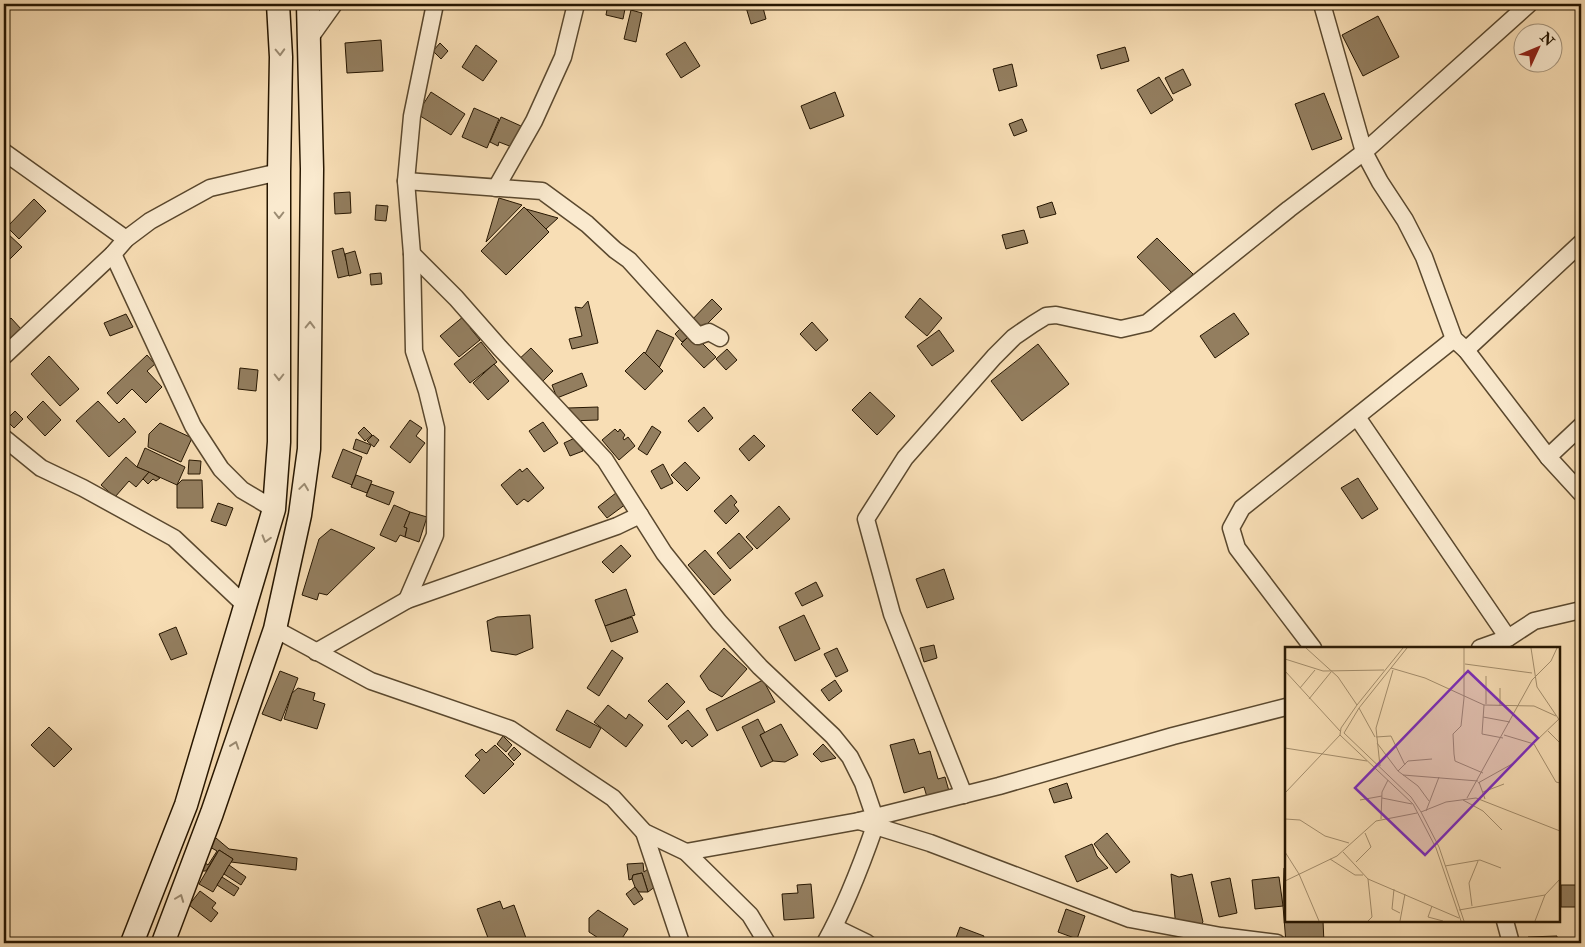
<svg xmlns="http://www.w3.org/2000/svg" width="1585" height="947" font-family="'IM FELL Double Pica',serif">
<rect width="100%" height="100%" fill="#f8deb5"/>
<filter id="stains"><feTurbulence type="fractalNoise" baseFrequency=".004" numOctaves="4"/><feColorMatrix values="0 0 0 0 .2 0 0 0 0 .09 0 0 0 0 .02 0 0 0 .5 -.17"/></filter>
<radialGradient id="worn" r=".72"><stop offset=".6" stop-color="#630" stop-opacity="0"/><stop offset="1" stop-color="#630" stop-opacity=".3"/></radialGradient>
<g fill="#937e5f" stroke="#261601">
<polygon points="608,4 626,4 623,19 606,15"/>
<polygon points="745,4 762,4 766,19 751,24"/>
<polygon points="631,10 642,13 636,42 624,39"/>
<polygon points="1378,16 1399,57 1363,76 1342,35"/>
<polygon points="381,40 383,71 347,73 345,43"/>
<polygon points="685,42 700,66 681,78 666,54"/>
<polygon points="440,43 448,51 441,59 433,51"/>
<polygon points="476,45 497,61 483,81 462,67"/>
<polygon points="1125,47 1129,61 1101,69 1097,55"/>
<polygon points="1012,64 1017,86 999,91 993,69"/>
<polygon points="1183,69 1191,85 1173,94 1165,78"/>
<polygon points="1159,77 1173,100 1151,114 1137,90"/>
<polygon points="431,92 465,114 451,135 417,114"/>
<polygon points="835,92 844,116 810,129 801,106"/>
<polygon points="1324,93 1342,139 1312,150 1295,104"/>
<polygon points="474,108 499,119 487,148 462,137"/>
<polygon points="501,117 521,126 512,147 499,142 498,146 490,142"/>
<polygon points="1022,119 1027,131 1014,136 1009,124"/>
<polygon points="350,192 351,213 335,214 334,193"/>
<polygon points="499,198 522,205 486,242"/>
<polygon points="34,199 46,211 19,239 7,227"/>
<polygon points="1052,202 1056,214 1040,218 1037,207"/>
<polygon points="376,205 388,206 386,221 375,220"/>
<polygon points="524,207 549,232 506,275 481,251"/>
<polygon points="526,209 558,218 546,229"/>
<polygon points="1024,230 1028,243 1006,249 1002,235"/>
<polygon points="7,233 22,247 5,264 4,262 4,236"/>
<polygon points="1157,238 1193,274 1173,294 1137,257"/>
<polygon points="343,248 350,275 338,278 332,251"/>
<polygon points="355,251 361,273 349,276 345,254"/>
<polygon points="381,273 382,284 371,285 370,274"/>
<polygon points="920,298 942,318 927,336 905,317"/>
<polygon points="712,299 722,309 699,332 689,323"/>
<polygon points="588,301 598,343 572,349 569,339 582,336 575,307 582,308"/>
<polygon points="1234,313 1249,334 1215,358 1200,336"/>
<polygon points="126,314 133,327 110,336 104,323"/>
<polygon points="464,316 473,326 470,328 480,340 459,357 440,336"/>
<polygon points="11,318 22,330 6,344 4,342 4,325"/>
<polygon points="812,322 828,340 816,351 800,334"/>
<polygon points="683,326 691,335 682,342 675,334"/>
<polygon points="657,330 674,338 659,368 645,354"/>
<polygon points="939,330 954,351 932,366 917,346"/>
<polygon points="692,333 716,357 704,368 681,344"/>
<polygon points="481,342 497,362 470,383 454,364"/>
<polygon points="1038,344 1069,384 1022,421 991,381"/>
<polygon points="531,348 553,371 539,385 516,362"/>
<polygon points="727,349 737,360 726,370 716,359"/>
<polygon points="644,352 663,371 645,390 625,371"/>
<polygon points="147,355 155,364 147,371 162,387 146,403 132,389 117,404 107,393"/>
<polygon points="49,356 79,389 60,406 31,374"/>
<polygon points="494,364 509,381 488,400 473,383"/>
<polygon points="240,368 258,370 256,391 238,389"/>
<polygon points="582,373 587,386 557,398 552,385"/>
<polygon points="870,392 895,416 877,435 852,410"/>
<polygon points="43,401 61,420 45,436 27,417"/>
<polygon points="98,401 119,423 124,418 136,432 109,457 76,421"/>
<polygon points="598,407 598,420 569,421 568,408"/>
<polygon points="704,407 713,418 698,432 688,421"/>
<polygon points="15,411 23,419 14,428 6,420"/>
<polygon points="410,420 422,428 416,436 425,443 410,463 390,447"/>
<polygon points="543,422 558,443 544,452 529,431"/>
<polygon points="160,423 192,438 181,462 148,447 149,434"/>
<polygon points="652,426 661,432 647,455 638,449"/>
<polygon points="364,427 372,435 365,441 358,433"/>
<polygon points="615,429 618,432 620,429 625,435 623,438 624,440 628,437 635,446 619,460 602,440"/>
<polygon points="373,435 379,440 374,447 367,441"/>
<polygon points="754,435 765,446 749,461 739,449"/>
<polygon points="577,437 583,451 570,456 564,443"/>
<polygon points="356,439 371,445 367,454 353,449"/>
<polygon points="145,448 185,467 177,485 137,467"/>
<polygon points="343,449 362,457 352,485 332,477"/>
<polygon points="126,457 137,467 149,472 136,487 129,481 115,497 101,485"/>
<polygon points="189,460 201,461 200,474 188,474"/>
<polygon points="685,462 700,478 687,491 671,475"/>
<polygon points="663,464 673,483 661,489 651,471"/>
<polygon points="527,468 544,488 528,502 524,499 517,505 501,485 520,469 522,472"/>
<polygon points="149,472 160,478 156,481 153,479 148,484 143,479"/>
<polygon points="356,475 372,481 367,493 351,487"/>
<polygon points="1358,478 1378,509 1362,519 1341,488"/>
<polygon points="182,480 202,480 203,508 177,508 177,485"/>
<polygon points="371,484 394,492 389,505 366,496"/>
<polygon points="621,489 630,501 607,518 598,507"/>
<polygon points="731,495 737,502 734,505 739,511 726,524 714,511"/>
<polygon points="218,503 233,508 226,526 211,521"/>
<polygon points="394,505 410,512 404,527 407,528 405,537 400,535 396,542 380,535"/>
<polygon points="779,506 790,519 757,549 746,537"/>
<polygon points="410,512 427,517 419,542 405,537 407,528 404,527"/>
<polygon points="331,529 375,548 327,595 319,593 317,600 302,595 319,539"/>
<polygon points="739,533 753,549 730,569 717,553"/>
<polygon points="621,545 631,556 613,573 602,562"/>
<polygon points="705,550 731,580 714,595 688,565"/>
<polygon points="944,569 954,599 927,608 916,579"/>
<polygon points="816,582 823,596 802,606 795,593"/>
<polygon points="626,589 635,615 605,626 595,600"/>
<polygon points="530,615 533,648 516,655 491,651 487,621 497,617"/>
<polygon points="804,615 820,649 795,661 779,627"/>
<polygon points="632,617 638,632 611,642 605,626"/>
<polygon points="176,627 187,654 171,660 159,634"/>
<polygon points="934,645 937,658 924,662 920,648"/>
<polygon points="724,648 747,669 722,697 709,690 700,676"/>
<polygon points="837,648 848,671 836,677 824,654"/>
<polygon points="612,650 623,658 599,696 587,688"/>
<polygon points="280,671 298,678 281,721 262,714"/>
<polygon points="763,680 775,702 717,731 706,709"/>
<polygon points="835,680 842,691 829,701 821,690"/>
<polygon points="667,683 685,702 667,720 648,701"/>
<polygon points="298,688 315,693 313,700 325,704 317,729 284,719 292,693"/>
<polygon points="608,705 626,719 629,714 643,725 626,747 594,722"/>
<polygon points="567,710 601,728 590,748 556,730"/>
<polygon points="688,710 708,735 692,747 686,740 682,744 668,726"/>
<polygon points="758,719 765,733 760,735 773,761 761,767 742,727"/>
<polygon points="781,724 798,755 785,762 773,761 760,735"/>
<polygon points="49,727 72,749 54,767 31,745"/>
<polygon points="503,736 512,745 506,752 497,744"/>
<polygon points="914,739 919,754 930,751 938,779 945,777 949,791 927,797 924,787 904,793 890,745"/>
<polygon points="823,744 836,758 821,762 813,754"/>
<polygon points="495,745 514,764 484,794 465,776 480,760 475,755 482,749 486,753"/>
<polygon points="514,747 521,754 514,761 508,754"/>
<polygon points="1067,783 1072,798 1054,803 1049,789"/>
<polygon points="1107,833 1130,862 1116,873 1094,844"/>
<polygon points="212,837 216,838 229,849 297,858 296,870 231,862 233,859 219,850 206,871 199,871 204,862 208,865 217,851 210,847"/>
<polygon points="1092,844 1097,856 1108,868 1077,882 1065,856"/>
<polygon points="219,850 233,859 213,892 199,884"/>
<polygon points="643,863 644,872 648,869 660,883 648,892 642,873 633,875 632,879 629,880 627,864"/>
<polygon points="229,865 246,877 241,885 224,874"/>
<polygon points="1284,868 1286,868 1286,921 1323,921 1324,943 1286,943 1283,906"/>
<polygon points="642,873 648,892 639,892 635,887 632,879 633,875"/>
<polygon points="1171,874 1179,877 1192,874 1203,922 1195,931 1176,928"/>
<polygon points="222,877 239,888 234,896 217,885"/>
<polygon points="1279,877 1283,906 1255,909 1252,880"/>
<polygon points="1230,878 1237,913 1219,917 1211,882"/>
<polygon points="811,884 814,918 784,920 782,894 798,893 797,885"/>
<rect x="1561" y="885" width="20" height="22"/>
<polygon points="635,887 643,899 634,905 626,894"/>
<polygon points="200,891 216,903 212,908 218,913 211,922 189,905"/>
<polygon points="500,901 503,909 514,905 526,938 513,943 490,943 477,909"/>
<polygon points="1066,909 1085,916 1077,939 1058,932"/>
<polygon points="598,910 628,929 619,943 606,943 589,932 589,918"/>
<polygon points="960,927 984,936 981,943 954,943"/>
<polygon points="1557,936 1557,943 1528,943 1528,937"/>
</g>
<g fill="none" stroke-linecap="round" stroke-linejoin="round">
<defs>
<g id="street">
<polyline points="1322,4 1364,152 1380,182 1405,220 1424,257 1454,339 1466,350 1548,457 1581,493"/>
<polyline points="309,39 334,4"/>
<polyline points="4,152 126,239"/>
<polyline points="406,181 542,191 587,224 615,250 629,260 698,336 709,332 720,338"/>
<polyline points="496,188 534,121 563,57 576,4"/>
<polyline points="113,254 193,426 221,469 242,490 274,509"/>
<polyline points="412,254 456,298 500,348 605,460 664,553 719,622 760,667 833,736 850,757 863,783 875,818"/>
<polyline points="1466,350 1581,243"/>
<polyline points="4,356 113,254 126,239 150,221 210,188 279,172"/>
<polyline points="1357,417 1508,638"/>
<polyline points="4,438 41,468 83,488 174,538 246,606"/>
<polyline points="1548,457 1581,426"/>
<polyline points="407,600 435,535 436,428 427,391 414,351 412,254 406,181 412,116 435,4"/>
<polyline points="275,629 371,681 510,729 613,798 644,832 686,852 750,915 767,943"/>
<polyline points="1313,648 1237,548 1231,528 1242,508 1454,339"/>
<polyline points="1480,648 1508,638 1534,621 1581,610"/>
<polyline points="316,652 407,600 617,526 640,515"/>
<polyline points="964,795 892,614 866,519 905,458 994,357 1014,337 1033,324 1046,316 1056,315 1121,329 1147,323 1289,209 1364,152 1529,4"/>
<polyline points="859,821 930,843 1130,919 1221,936 1277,943"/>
<polyline points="644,832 681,943"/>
<polyline points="686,852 859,821 999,786 1173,736 1286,707"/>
<polyline points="1505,921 1511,943"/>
<polyline points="834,927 867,943"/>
<path d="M825,943C846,906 861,866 875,826"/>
</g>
<g id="secondary">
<polyline points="132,943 186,805 274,509 279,442 279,172 281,57 278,4"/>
<polyline points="163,943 212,813 275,629 300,515 309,449 312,169 308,4"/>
</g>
</defs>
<use href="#street" stroke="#5a482e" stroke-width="19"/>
<use href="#secondary" stroke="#261601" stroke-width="25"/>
<use href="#street" stroke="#faeacf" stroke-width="16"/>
<use href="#secondary" stroke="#faeacf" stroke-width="22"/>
</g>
<defs><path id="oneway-chevron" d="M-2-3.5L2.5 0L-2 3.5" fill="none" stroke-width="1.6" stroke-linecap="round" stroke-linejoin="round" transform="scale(1.25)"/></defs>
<g stroke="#9b8b72">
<use href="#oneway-chevron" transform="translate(280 52) rotate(88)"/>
<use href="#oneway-chevron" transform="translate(279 215) rotate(90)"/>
<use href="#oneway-chevron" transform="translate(310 325) rotate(-89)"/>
<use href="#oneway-chevron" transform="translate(279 377) rotate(90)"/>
<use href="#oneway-chevron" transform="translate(304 487) rotate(-82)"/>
<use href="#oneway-chevron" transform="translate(266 539) rotate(106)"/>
<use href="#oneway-chevron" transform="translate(235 745) rotate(-71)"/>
<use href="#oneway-chevron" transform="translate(180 898) rotate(-69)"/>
</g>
<g transform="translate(1285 647)">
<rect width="275" height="275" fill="#f8deb5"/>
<path fill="none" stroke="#a48e6d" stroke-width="1" d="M21,1L53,30L72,58M122,1L74,61L59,86L126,150L136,165L154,200L179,274M179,1V51L176,79L168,87L169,107L170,114L198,126M246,1L252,40L275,74M0,12L38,24L99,23M180,17L247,26M106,21L140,31L199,58L249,59L271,69M0,24L55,84M15,41L30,23M24,52L46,25M201,57V29M199,58L197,87L218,91M215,59V41M74,61L90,90M198,70L225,75M263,84L275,96M55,88L128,157L151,201L176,274M219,88L249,97L271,135L275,136M91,90L106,89L120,118M92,96L113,124L133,139L144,154M0,101L82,114M95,119L91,81L108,23M113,124L123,114L147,112M118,128L193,134M194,135L200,152M193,136L227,117L275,71M198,145L219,137M0,146L55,88L56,81L72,58L118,1M97,151L127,157M182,151L247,33L266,14L272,1M75,153L97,149M178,153L198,164L217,183M141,164L154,130M136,165L161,155L191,151L275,184M0,172L15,173L40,189L64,196M96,172L97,145L103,133M0,205L14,227L34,274M58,205L83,232L174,271M45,212L70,228H78M71,215L86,200L80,186M160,219L195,213L216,221M83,232L87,270L83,274M0,234L52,209L91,174L132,166M109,242L107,262L115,266M147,259L143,270L158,274M187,259L184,236L193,214M174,263L260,248M115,274L120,247M250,274L260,248L275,232"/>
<path fill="#7b2cbf" fill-opacity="0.15" stroke="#7b2cbf" stroke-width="2.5" d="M183,24L253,91L140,208L70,141Z"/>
<rect width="275" height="275" fill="none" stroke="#261601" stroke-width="2.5"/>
</g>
<rect width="1585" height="947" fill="none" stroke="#f8deb5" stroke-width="20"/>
<rect x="5" y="5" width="1575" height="937" fill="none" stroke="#261601" stroke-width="2.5"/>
<rect x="10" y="10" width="1565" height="927" fill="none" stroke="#261601"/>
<g transform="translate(1538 48) rotate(46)"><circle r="24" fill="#faeacf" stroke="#a5957d"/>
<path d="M0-4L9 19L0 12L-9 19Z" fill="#8f2418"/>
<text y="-8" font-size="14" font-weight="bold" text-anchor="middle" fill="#261601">N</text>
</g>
<rect width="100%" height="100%" filter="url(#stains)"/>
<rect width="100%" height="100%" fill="url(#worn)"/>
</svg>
